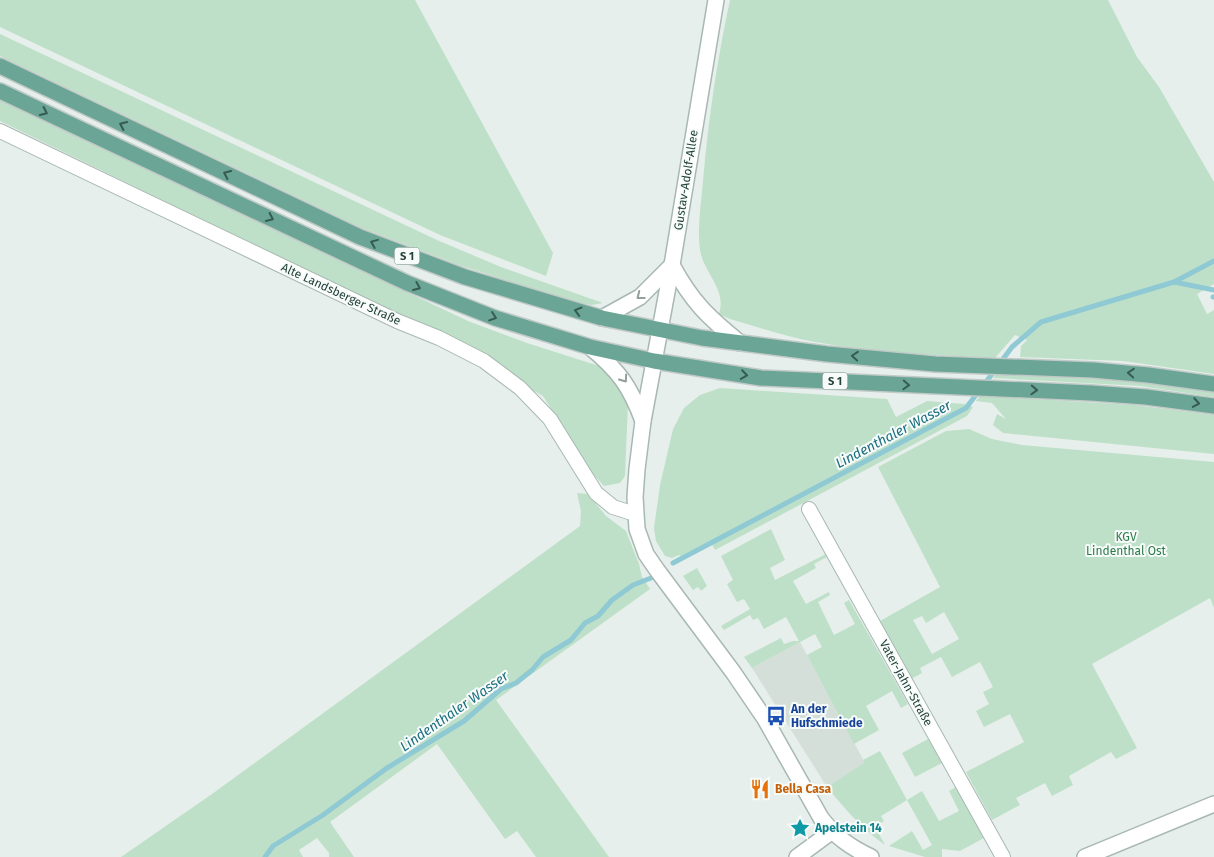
<svg xmlns="http://www.w3.org/2000/svg" width="1214" height="857" font-family="'Fira Sans',sans-serif">
<rect width="100%" height="100%" fill="#e6efeb"/>
<polygon fill="#d4dfda" points="800,642 865,763 827,787 752,668"/>
<g fill="#bfe0c8" fill-rule="evenodd">
<polygon points="0,0 415,0 553,253 546,276 440,235 0,27"/>
<path d="M730,0H1108L1137,57L1159,87L1214,182V284L1197,294L1207,314L1214,310V374L1123,361L1020,357L1021,346L1027,340L1015,335L995,358C935,355 874,353 815,342C786,337 758,327 730,319L719,314C727,289 704,274 700,250C697,228 701,204 703,181C708,121 717,60 730,0Z"/>
<polygon points="0,34 437,240 501,267 603,303 592,305 578,303 462,266 362,228 0,56"/>
<polygon points="0,99 468,321 527,343 596,365 610,372 628,403 625,476 620,483 604,486 590,471 543,396 395,313 0,121"/>
<path d="M996,374C1069,375 1143,379 1214,393V397L1140,386L993,378Z"/>
<polygon points="720,388 887,399 896,417 927,401 964,404 973,407 967,416 715,550 710,541 681,556 679,555 672,558 665,556 656,541 654,528 660,485 673,429 684,408 700,395"/>
<polygon points="980,396 1134,405 1214,415 1214,454 1003,433 993,425 997,414 1006,419 992,403 976,401"/>
<path d="M969,429L992,439L1022,445L1214,462V608L1210,598L1092,664L1137,748L1116,759L1111,752L1069,776L1073,785L1052,796L1045,783L1016,798L1020,805L992,820L966,772L1024,742L1010,714L984,727L976,711L989,704L983,692L993,687L980,662L952,677L941,657L920,668L922,673L911,679L880,621L940,587L878,467L946,431ZM944,612L959,639L932,654L913,620L922,616L926,623Z"/>
<polygon points="577,493 588,494 606,516 626,531 639,564 642,577 650,589 496,700 609,857 536,857 517,831 505,839 437,744 330,822 354,857 329,857 329,853 317,838 299,850 303,857 121,857 212,794 580,526 581,511"/>
<polygon points="771,529 785,560 770,568 775,580 826,554 827,557 814,564 816,568 793,581 806,604 829,592 830,595 818,602 834,635 855,624 844,603 849,600 908,704 901,708 892,691 866,706 879,730 854,744 807,655 822,647 815,634 752,668 744,657 781,638 784,644 793,641 799,641 786,617 764,629 758,618 753,620 750,615 724,630 721,626 750,609 744,599 737,602 727,584 733,580 721,556"/>
<polygon points="697,568 707,586 701,591 698,587 693,590 683,576"/>
<polygon points="928,739 942,763 915,777 902,753"/>
<path d="M880,751L907,800L922,791L939,821L959,811L949,791L956,787L984,838L960,851L942,849V857H925L889,846L912,831L923,850L932,845L907,800L881,816L884,821L875,827L885,845C862,829 845,809 827,787L864,763L863,760Z"/>
</g>
<g fill="none" stroke-linecap="round" stroke-linejoin="round">
<g stroke="#8ec9d4" stroke-width="5">
<polyline points="1174,282 1214,290"/>
<polyline points="1213,297 1214,297"/>
<polyline points="1000,363 1012,347 1041,322 1174,282 1214,261"/>
<polyline points="673,563 966,408 995,370"/>
<polyline points="265,857 273,846 323,815 387,768 464,721 501,689 516,683 532,670 543,657 571,640 585,623 598,616 612,600 633,585 651,578"/>
</g>
<defs>
<g id="minor">
<polyline points="0,131 397,321 439,338 484,361 520,388 550,419 596,493 613,507 635,514"/>
<polyline points="809,509 1003,857"/>
</g>
<g id="tertiary">
<path d="M716,0L672,265L643,421L637,469L635,497L637,529L646,554L657,570L733,672L765,719L821,818C836,837 850,847 871,857"/>
<path d="M672,265C692,302 708,317 740,343"/>
<polyline points="602,318 640,297 672,265"/>
<path d="M590,347C619,371 630,386 643,421"/>
<polyline points="797,857 831,832"/>
<polyline points="1085,857 1214,804"/>
</g>
<g id="primary">
<polyline points="0,66 360,237 465,277 602,318 702,338 827,354 935,364 1093,370 1148,375 1214,384"/>
<polyline points="0,91 407,283 495,318 590,347 654,361 761,378 1091,393 1146,397 1214,406"/>
</g>
</defs>
<use href="#minor" stroke="#a8b8b2" stroke-width="16"/>
<use href="#tertiary" stroke="#a8b8b2" stroke-width="18"/>
<use href="#primary" stroke="#c2cac8" stroke-width="18"/>
<use href="#minor" stroke="#fff" stroke-width="14"/>
<use href="#tertiary" stroke="#fff" stroke-width="15"/>
<use href="#primary" stroke="#6aa596" stroke-width="15"/>
</g>
<defs><path id="oneway-chevron" d="M-2-3.5L2.5 0L-2 3.5" fill="none" stroke-width="1.6" stroke-linecap="round" stroke-linejoin="round" transform="scale(1.25)"/></defs>
<g stroke="#365b51">
<use href="#oneway-chevron" transform="translate(44 112) rotate(25)"/>
<use href="#oneway-chevron" transform="translate(123 125) rotate(-155)"/>
<use href="#oneway-chevron" transform="translate(227 174) rotate(-155)"/>
<use href="#oneway-chevron" transform="translate(270 218) rotate(25)"/>
<use href="#oneway-chevron" transform="translate(374 243) rotate(-158)"/>
<use href="#oneway-chevron" transform="translate(417 287) rotate(23)"/>
<use href="#oneway-chevron" transform="translate(578 311) rotate(-164)"/>
<use href="#oneway-chevron" transform="translate(493 317) rotate(19)"/>
<use href="#oneway-chevron" transform="translate(855 356) rotate(-175)"/>
<use href="#oneway-chevron" transform="translate(1131 373) rotate(-176)"/>
<use href="#oneway-chevron" transform="translate(744 375) rotate(8)"/>
<use href="#oneway-chevron" transform="translate(906 385) rotate(3)"/>
<use href="#oneway-chevron" transform="translate(1034 390) rotate(2)"/>
<use href="#oneway-chevron" transform="translate(1196 403) rotate(10)"/>
</g>
<g stroke="#92a09c">
<use href="#oneway-chevron" transform="translate(640 296) rotate(142)"/>
<use href="#oneway-chevron" transform="translate(624 379) rotate(55)"/>
</g>
<defs>
<symbol id="bus-bare" viewBox="-9 -9 18 18"><path d="M-5-6H5V4H4V6H2V4H-2V6H-4V4H-5ZM-3.5-4V0h7V-4ZM-3.5 1.2v1.5H-2V1.2ZM2 1.2v1.5H3.5V1.2Z" fill="#1a4fb4" stroke="#f7fbf9" stroke-width="2.5" paint-order="stroke"/></symbol>
<symbol id="restaurant-bare" viewBox="-9 -9 18 18"><path d="M-5-6h1v4h1v-4h1v4h1v-4h1v5L-1.5 .5V6h-2V.5L-5-1ZM5-6V6H3V1.5H1.5Q1.5-4 5-6Z" fill="#e8710a" stroke="#f7fbf9" stroke-width="2.5" paint-order="stroke"/></symbol>
<symbol id="sight-bare" viewBox="-9 -9 18 18"><path d="M0-6L1.8-2.2L6-1.7L2.9 1.2L3.7 5.4L0 3.3L-3.7 5.4L-2.9 1.2L-6-1.7L-1.8-2.2Z" fill="#0f9aa8" stroke="#f7fbf9" stroke-width="2.5" paint-order="stroke"/></symbol>
</defs>
<g fill-rule="evenodd">
<use href="#bus-bare" x="762" y="702" width="28" height="28"/>
<use href="#restaurant-bare" x="746" y="775" width="28" height="28"/>
<use href="#sight-bare" x="786" y="814" width="28" height="28"/>
</g>
<g text-anchor="middle" stroke-width="4" stroke-linejoin="round" paint-order="stroke">
<g fill="#f7fbf9" stroke="#637a73" stroke-width="1">
<rect x="394.5" y="247.5" width="25" height="17" rx="4"/>
<rect x="822.5" y="372.5" width="25" height="17" rx="4"/>
</g>
<g font-size="11" font-weight="bold" fill="#24423a">
<text x="407" y="260">S 1</text>
<text x="835" y="385">S 1</text>
</g>
<g font-size="12" fill="#24423a" stroke="#f7fbf9">
<text transform="translate(686 180) rotate(-81)" y="4">Gustav-Adolf-Allee</text>
<text transform="translate(341 294) rotate(25)" y="4">Alte Landsberger Straße</text>
<text transform="translate(906 683) rotate(61)" y="4">Vater-Jahn-Straße</text>
</g>
<g font-size="12" fill="#2d7a4b" stroke="#f7fbf9">
<text x="1126" y="541">KGV<tspan x="1126" dy="14">Lindenthal Ost</tspan></text>
</g>
<g font-size="12" font-weight="bold" fill="#164399" stroke="#f7fbf9" text-anchor="start">
<text x="791" y="713">An der<tspan x="791" dy="14">Hufschmiede</tspan></text>
</g>
<g font-size="12" font-weight="bold" fill="#c56008" stroke="#f7fbf9" text-anchor="start">
<text x="775" y="793">Bella Casa</text>
</g>
<g font-size="12" font-weight="bold" fill="#0d838f" stroke="#f7fbf9" text-anchor="start">
<text x="815" y="832">Apelstein 14</text>
</g>
<g font-size="14" font-style="italic" fill="#1c6f80" stroke="#f7fbf9">
<text transform="translate(893 434) rotate(-28)" y="5">Lindenthaler Wasser</text>
<text transform="translate(454 711) rotate(-35)" y="5">Lindenthaler Wasser</text>
</g>
</g>
</svg>
